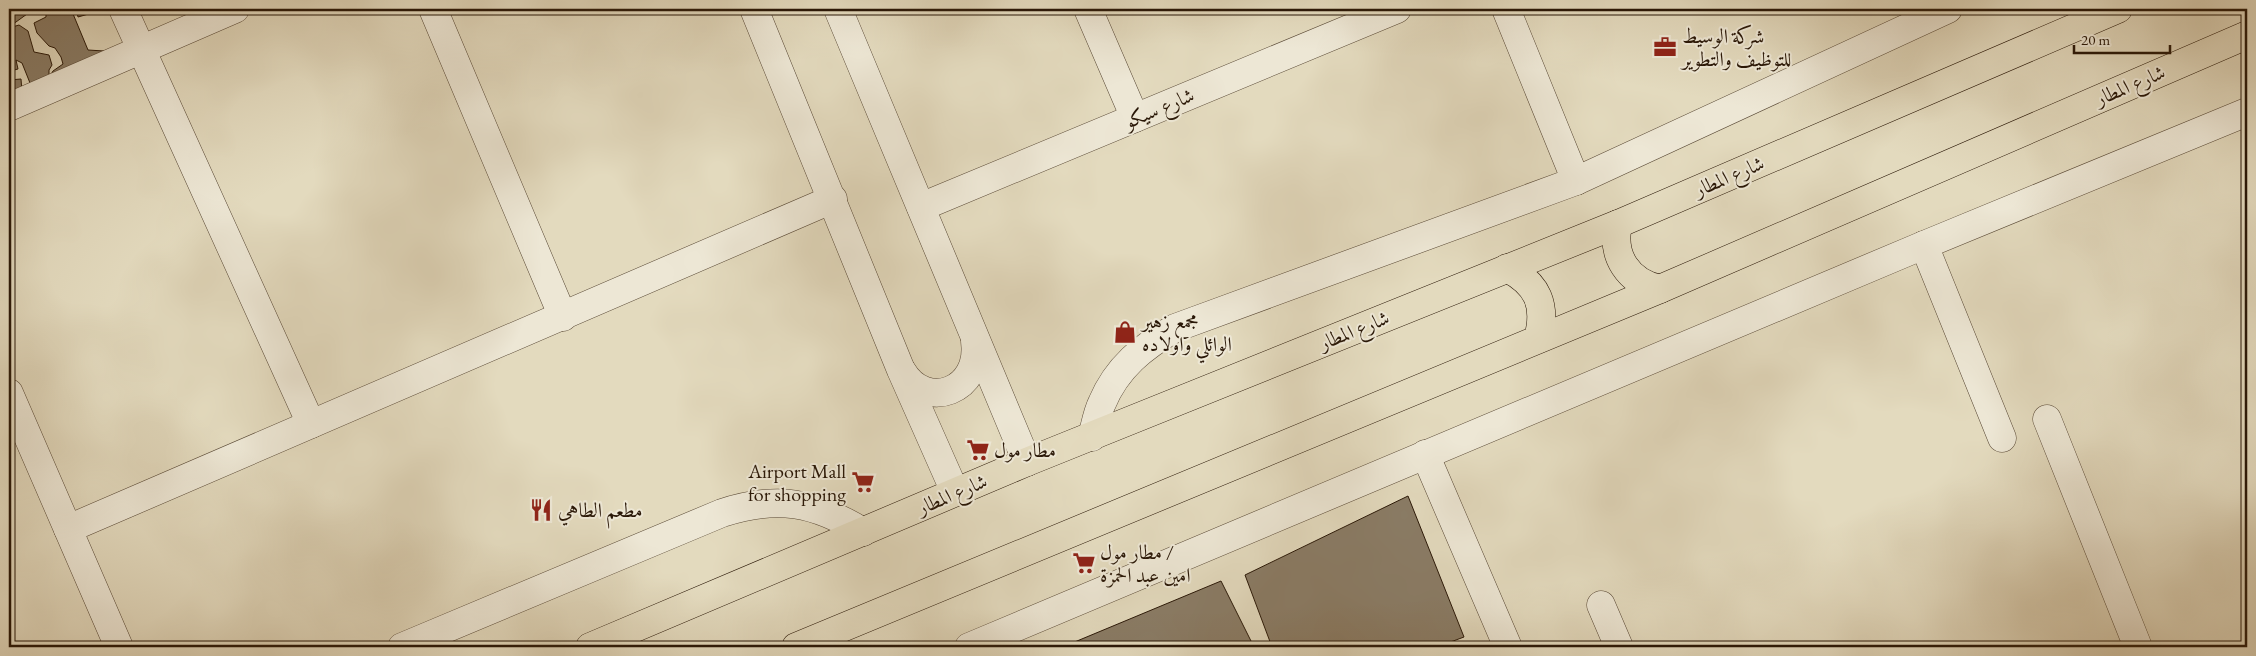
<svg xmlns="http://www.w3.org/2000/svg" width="2256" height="656" font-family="'EB Garamond',Amiri,serif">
<rect width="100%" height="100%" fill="#e3dabe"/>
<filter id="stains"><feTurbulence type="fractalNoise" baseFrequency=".004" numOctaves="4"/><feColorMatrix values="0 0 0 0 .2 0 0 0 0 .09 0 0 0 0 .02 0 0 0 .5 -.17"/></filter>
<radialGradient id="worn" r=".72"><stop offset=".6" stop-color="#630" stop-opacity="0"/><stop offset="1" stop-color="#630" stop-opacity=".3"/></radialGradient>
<g fill="#8a7c66" stroke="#291707">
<polygon points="9,9 34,9 9,27"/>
<polygon points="46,9 71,9 88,50 104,51 50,76 53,71 63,64 61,57 55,48 49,46 37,33 34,23 46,17"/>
<polygon points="76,9 91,9 92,13 78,17"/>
<polygon points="19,25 28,31 34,52 49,55 52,65 49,70 49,80 34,93 22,63 16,60 18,69 14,70 9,56 9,28"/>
<polygon points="21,79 22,92 9,104 9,80"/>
<polygon points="1408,496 1464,637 1437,647 1272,647 1245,575"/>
<polygon points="1221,581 1254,647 1066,647 1065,646"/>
</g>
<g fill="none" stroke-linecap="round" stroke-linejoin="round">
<defs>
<g id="minor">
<polyline points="123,9 311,424"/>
<polyline points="433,9 563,317"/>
<polyline points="754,9 901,370 955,492"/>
<polyline points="838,9 1027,462"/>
<polyline points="1088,9 1135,118"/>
<polyline points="1506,9 1576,181"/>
<polyline points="9,107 235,9"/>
<polyline points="921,207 1397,9"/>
<polyline points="1924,245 2002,438"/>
<path d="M902,371C926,412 982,391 975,341"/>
<polyline points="9,393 119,647"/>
<polyline points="2047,419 2138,647"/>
<path d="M1092,437C1095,426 1097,413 1102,403C1117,367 1143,347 1175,328L1576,181L1948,9"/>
<polyline points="1425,454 1507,645"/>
<polyline points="68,529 833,199"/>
<polyline points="1601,605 1619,647"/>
<path d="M402,647L722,513C777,495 815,502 863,532"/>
<polyline points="969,647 1924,245 2247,112"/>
</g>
<g id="major">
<path d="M1618,224C1611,256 1628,282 1660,289"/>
<path d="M1507,268C1538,284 1547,305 1538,339"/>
<polyline points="590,647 1027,462 1618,224 2118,9"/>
<polyline points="796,647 1660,289 2247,35"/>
</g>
</defs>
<use href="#minor" stroke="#584835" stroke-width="29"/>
<use href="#major" stroke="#291707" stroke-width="29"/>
<use href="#minor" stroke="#ede7d5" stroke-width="28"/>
<use href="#major" stroke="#e3dabe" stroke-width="28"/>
</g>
<defs>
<symbol id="office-bare" viewBox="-9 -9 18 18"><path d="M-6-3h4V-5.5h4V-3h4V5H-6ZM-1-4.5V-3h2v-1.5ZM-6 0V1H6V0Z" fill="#8f2418" stroke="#ede7d5" stroke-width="2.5" paint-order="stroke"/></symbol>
<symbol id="shop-bare" viewBox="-9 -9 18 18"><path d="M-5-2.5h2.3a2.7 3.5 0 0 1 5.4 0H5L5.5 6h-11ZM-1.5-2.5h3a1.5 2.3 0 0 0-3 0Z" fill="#8f2418" stroke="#ede7d5" stroke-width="2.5" paint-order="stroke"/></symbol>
<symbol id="supermarket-bare" viewBox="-9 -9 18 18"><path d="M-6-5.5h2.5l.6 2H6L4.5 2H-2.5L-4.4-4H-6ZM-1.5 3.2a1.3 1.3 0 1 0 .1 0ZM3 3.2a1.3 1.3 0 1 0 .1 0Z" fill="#8f2418" stroke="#ede7d5" stroke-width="2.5" paint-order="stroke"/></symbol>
<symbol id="restaurant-bare" viewBox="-9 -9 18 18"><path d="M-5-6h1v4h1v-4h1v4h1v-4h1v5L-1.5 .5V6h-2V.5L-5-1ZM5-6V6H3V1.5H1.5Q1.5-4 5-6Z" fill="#8f2418" stroke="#ede7d5" stroke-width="2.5" paint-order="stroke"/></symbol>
</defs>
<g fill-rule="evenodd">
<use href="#office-bare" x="1649" y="31" width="32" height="32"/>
<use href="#shop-bare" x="1109" y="316" width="32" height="32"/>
<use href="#supermarket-bare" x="962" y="434" width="32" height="32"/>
<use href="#supermarket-bare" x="847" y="466" width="32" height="32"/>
<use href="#restaurant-bare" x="525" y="494" width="32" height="32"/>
<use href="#supermarket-bare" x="1068" y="547" width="32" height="32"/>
</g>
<g text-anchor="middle" stroke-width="4" stroke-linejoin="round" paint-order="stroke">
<g font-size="20" fill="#291707" stroke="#ede7d5" text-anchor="start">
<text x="1682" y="43">شركة الوسيط<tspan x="1682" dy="23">للتوظيف والتطوير</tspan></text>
<text x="1142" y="328">مجمع زهير<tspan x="1142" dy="23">الوائلي واولاده</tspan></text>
<text x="994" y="457">مطار مول</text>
<text x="846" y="478" text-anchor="end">Airport Mall<tspan x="846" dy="23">for shopping</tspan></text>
<text x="558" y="517">مطعم الطاهي</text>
<text x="1100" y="559">مطار مول /<tspan x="1100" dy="23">امين عبد الحمزة</tspan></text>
</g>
<g font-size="20" fill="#291707" stroke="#ede7d5">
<text transform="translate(2130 85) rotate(-23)" y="7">شارع المطار</text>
<text transform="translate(1159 108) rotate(-23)" y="7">شارع سيكو</text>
<text transform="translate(1729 176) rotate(-23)" y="7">شارع المطار</text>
<text transform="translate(1354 330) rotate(-22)" y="7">شارع المطار</text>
<text transform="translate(952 494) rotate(-23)" y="7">شارع المطار</text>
</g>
</g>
<rect width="2256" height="656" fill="none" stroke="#e3dabe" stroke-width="30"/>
<rect x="10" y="10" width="2236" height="636" fill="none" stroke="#291707" stroke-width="2.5"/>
<rect x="15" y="15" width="2226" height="626" fill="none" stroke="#291707"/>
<path d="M2074 45v8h96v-8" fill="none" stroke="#291707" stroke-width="2.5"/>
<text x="2081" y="45" font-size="15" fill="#291707" stroke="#ede7d5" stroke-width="4" paint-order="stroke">20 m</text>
<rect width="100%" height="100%" filter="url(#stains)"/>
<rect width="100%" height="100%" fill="url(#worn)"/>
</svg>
